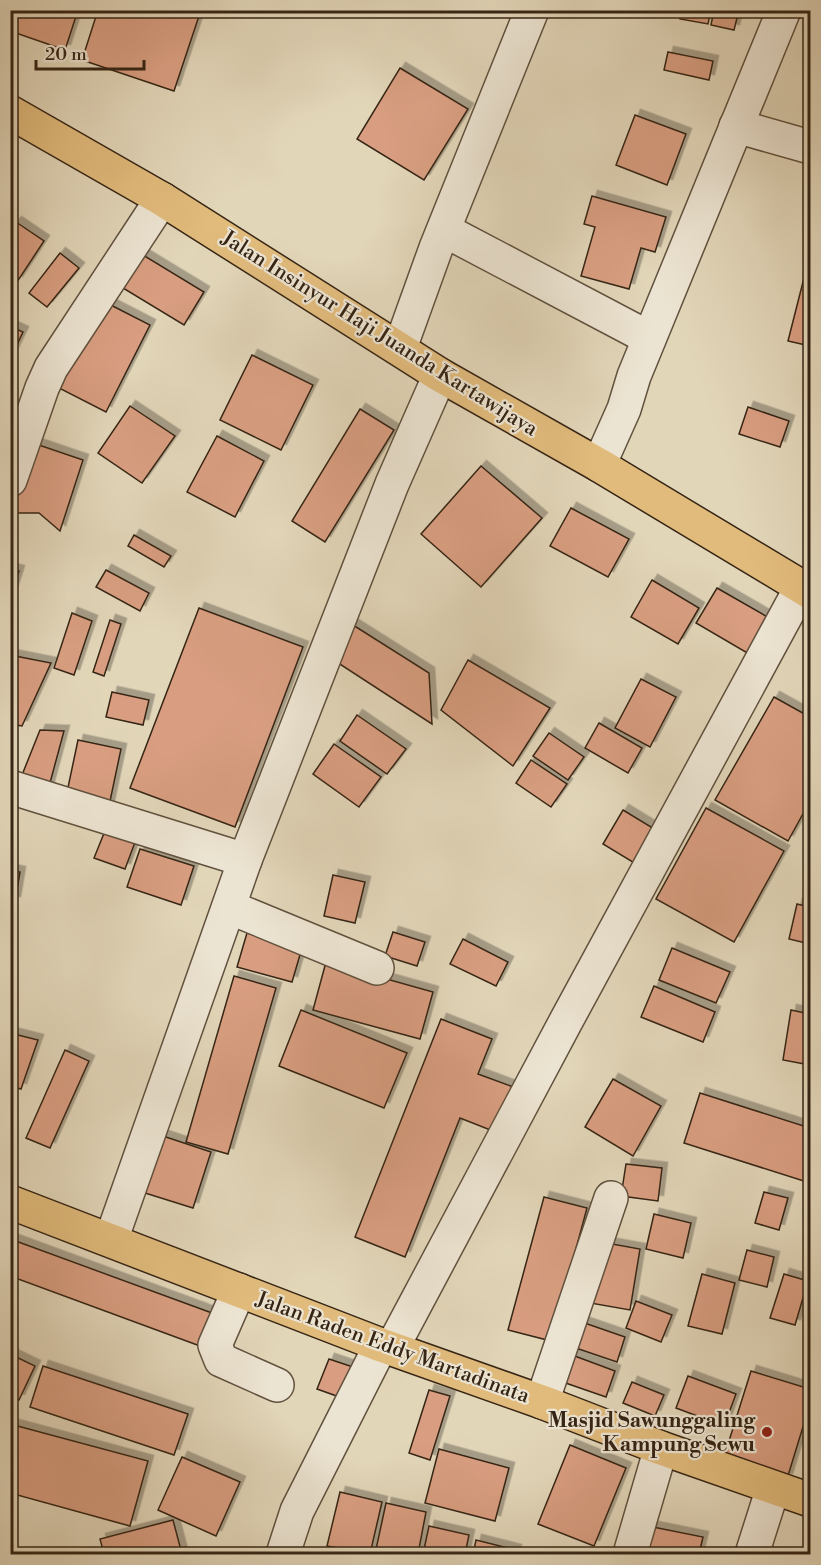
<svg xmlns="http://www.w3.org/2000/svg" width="821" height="1565" font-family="'Libre Bodoni',serif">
<defs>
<filter id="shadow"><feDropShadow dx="5.5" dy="-5.5" stdDeviation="0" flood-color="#0004"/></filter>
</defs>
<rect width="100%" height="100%" fill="#e2d6b9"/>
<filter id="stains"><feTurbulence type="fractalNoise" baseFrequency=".00333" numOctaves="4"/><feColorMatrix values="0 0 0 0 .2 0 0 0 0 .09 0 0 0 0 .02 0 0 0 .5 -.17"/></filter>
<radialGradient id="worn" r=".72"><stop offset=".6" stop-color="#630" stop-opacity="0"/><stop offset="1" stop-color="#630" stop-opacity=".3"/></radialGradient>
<g fill="#d99e81" stroke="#362515" stroke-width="1.5" filter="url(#shadow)">
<polygon points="10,10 78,10 65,50 10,31"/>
<polygon points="98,10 201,10 174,91 82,60"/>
<polygon points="682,10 711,10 708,24 680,19"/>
<polygon points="714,10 739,10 734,30 711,25"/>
<polygon points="668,52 713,61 709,80 664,70"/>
<polygon points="400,68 468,109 424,180 357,139"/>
<polygon points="635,115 686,134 667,185 616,165"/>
<polygon points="592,196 666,217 655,252 641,248 629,289 581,276 595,227 584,224"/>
<polygon points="16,222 44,241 17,282 10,278 10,229"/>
<polygon points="138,252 204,292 184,325 118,285"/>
<polygon points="60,253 79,268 47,307 29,293"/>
<polygon points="808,262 810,263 810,346 788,341"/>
<polygon points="101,300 150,325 106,412 57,387"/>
<polygon points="10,326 23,332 10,359"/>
<polygon points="252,355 313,385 281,450 220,420"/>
<polygon points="130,406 175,436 142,483 98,453"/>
<polygon points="748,407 789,421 780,447 739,434"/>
<polygon points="360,409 394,430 325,542 292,521"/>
<polygon points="217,436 264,461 235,517 187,492"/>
<polygon points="30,442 83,460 60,531 39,513 10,513 10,501"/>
<polygon points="481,466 542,518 481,587 421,534"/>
<polygon points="571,508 629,539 608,577 550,546"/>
<polygon points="134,535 171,556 164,567 128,546"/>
<polygon points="10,569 19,571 10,599"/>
<polygon points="106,570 149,593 140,611 96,587"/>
<polygon points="652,580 699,608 678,644 631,617"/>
<polygon points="717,588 771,619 749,654 696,623"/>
<polygon points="199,608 303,647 235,827 130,788"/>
<polygon points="72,613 92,621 74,675 54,668"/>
<polygon points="110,620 121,624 104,676 93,672"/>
<polygon points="353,625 429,673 432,724 332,659"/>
<polygon points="10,655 51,663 22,726 10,724"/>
<polygon points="468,660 550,708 513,766 441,710"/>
<polygon points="641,679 676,697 650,747 615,728"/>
<polygon points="112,692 149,700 143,725 106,717"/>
<polygon points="774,697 810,717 810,801 788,841 715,800"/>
<polygon points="357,715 406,749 387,774 340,741"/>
<polygon points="599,723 642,748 628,773 585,748"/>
<polygon points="40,730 64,731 47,794 18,785"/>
<polygon points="549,733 584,757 568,780 533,756"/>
<polygon points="78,740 121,749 109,806 66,797"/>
<polygon points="334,744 381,777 359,807 313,774"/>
<polygon points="531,760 567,784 551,807 516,783"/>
<polygon points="706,808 784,851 734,942 656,899"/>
<polygon points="623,810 656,830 636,864 603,844"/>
<polygon points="107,826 137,837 125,869 94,858"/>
<polygon points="140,849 194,866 181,905 127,887"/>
<polygon points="10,870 20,872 15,902 10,901"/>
<polygon points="333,875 365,882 355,923 324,916"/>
<polygon points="797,904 810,907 810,944 789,939"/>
<polygon points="393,932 425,942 417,966 385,956"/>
<polygon points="247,933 302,948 292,982 237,967"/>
<polygon points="463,939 508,962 496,986 450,964"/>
<polygon points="672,948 730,972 716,1003 659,980"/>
<polygon points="326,962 433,992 420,1039 313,1010"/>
<polygon points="234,976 276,988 228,1154 186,1142"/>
<polygon points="654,986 715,1012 703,1042 641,1017"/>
<polygon points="301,1010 407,1053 384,1108 279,1066"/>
<polygon points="791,1010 810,1014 810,1065 783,1060"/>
<polygon points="441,1019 492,1039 478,1074 516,1088 498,1133 460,1118 405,1257 355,1237"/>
<polygon points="10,1033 38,1040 21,1089 10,1086"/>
<polygon points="65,1050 89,1061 50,1148 26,1138"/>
<polygon points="613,1079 661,1106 633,1156 585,1127"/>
<polygon points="700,1093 810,1128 810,1183 684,1143"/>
<polygon points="163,1136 211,1152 193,1208 145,1193"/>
<polygon points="626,1164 662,1168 658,1201 621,1196"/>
<polygon points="764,1192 788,1198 779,1230 755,1223"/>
<polygon points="544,1197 587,1208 551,1341 508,1330"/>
<polygon points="654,1214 691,1223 683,1258 646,1249"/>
<polygon points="13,1240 212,1313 200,1346 10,1276"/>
<polygon points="601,1242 640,1249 630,1310 590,1303"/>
<polygon points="747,1250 774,1257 767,1287 739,1280"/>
<polygon points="702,1274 735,1283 722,1334 688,1326"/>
<polygon points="784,1274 808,1281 795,1325 770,1318"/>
<polygon points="636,1301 672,1315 661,1342 626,1328"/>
<polygon points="576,1320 625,1337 617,1362 567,1345"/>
<polygon points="564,1352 615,1371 606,1397 554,1379"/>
<polygon points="10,1354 35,1366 19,1400 10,1396"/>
<polygon points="329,1359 356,1368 345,1399 317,1389"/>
<polygon points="43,1366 188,1414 174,1455 30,1407"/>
<polygon points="751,1371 810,1389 810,1404 787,1479 723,1460"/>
<polygon points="688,1376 736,1394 724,1426 676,1408"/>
<polygon points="632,1382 664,1395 655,1416 623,1403"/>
<polygon points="429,1390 450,1396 430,1460 409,1453"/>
<polygon points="10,1424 148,1461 130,1526 10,1493"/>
<polygon points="570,1445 626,1468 594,1546 538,1524"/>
<polygon points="439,1449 509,1468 495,1521 425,1503"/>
<polygon points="182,1457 240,1482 216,1536 158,1510"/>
<polygon points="340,1492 382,1502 370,1554 327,1546"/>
<polygon points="386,1503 426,1512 418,1554 375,1554"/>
<polygon points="173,1520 182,1554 104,1554 100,1539"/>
<polygon points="429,1526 469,1535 465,1554 423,1554"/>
<polygon points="648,1526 703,1537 699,1554 642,1554"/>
<polygon points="476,1540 516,1550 515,1554 473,1554"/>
</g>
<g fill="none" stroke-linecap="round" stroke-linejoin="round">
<defs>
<g id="minor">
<polyline points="736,126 810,147"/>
<polyline points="444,230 649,338"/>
<polyline points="400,348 436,248 532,10"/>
<polyline points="599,465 624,409 634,376 784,10"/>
<polyline points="10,480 42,388 51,368 162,199"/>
<polyline points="10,787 245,860"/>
<polyline points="229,907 377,968"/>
<polyline points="111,1240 245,860 392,484 440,375"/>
<polyline points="239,1290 215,1345 221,1360 277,1385"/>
<polyline points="392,1348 566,1021 802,586"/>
<polyline points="542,1402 611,1198"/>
<polyline points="283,1554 297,1511 381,1345"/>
<polyline points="630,1554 661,1448"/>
<polyline points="752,1554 773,1488"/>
</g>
<g id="major">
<polyline points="10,112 162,199 440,375 599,465 810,592"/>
<polyline points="10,1202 381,1345 542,1402 661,1448 810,1500"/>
</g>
</defs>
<use href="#minor" stroke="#61513e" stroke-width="36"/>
<use href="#major" stroke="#362515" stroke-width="36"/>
<use href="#minor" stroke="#ece4d2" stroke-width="33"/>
<use href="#major" stroke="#e1bb7c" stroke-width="33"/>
</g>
<circle fill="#8f2418" stroke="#ece4d2" stroke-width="2" cx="767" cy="1432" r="6"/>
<g text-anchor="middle" stroke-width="4.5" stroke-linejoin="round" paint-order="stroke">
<g font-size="21" fill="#362515" stroke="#ece4d2">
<text transform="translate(380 333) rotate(32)" y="7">Jalan Insinyur Haji Juanda Kartawijaya</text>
<text transform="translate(393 1347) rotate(20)" y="7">Jalan Raden Eddy Martadinata</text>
</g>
<g font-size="21" font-weight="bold" fill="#362515" stroke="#ece4d2" text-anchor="end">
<text x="755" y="1427">Masjid Sawunggaling<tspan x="755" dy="24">Kampung Sewu</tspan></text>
</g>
</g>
<rect width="821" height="1565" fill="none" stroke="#e2d6b9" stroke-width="36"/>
<rect x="12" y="12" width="797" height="1541" fill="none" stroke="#362515" stroke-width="3"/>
<rect x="18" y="18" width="785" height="1529" fill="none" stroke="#362515" stroke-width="1.5"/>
<path d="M36 60v9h108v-9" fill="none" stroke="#362515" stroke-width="3"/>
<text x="45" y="60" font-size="18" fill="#362515" stroke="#ece4d2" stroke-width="4.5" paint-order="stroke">20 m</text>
<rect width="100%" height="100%" filter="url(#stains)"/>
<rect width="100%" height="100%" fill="url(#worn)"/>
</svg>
